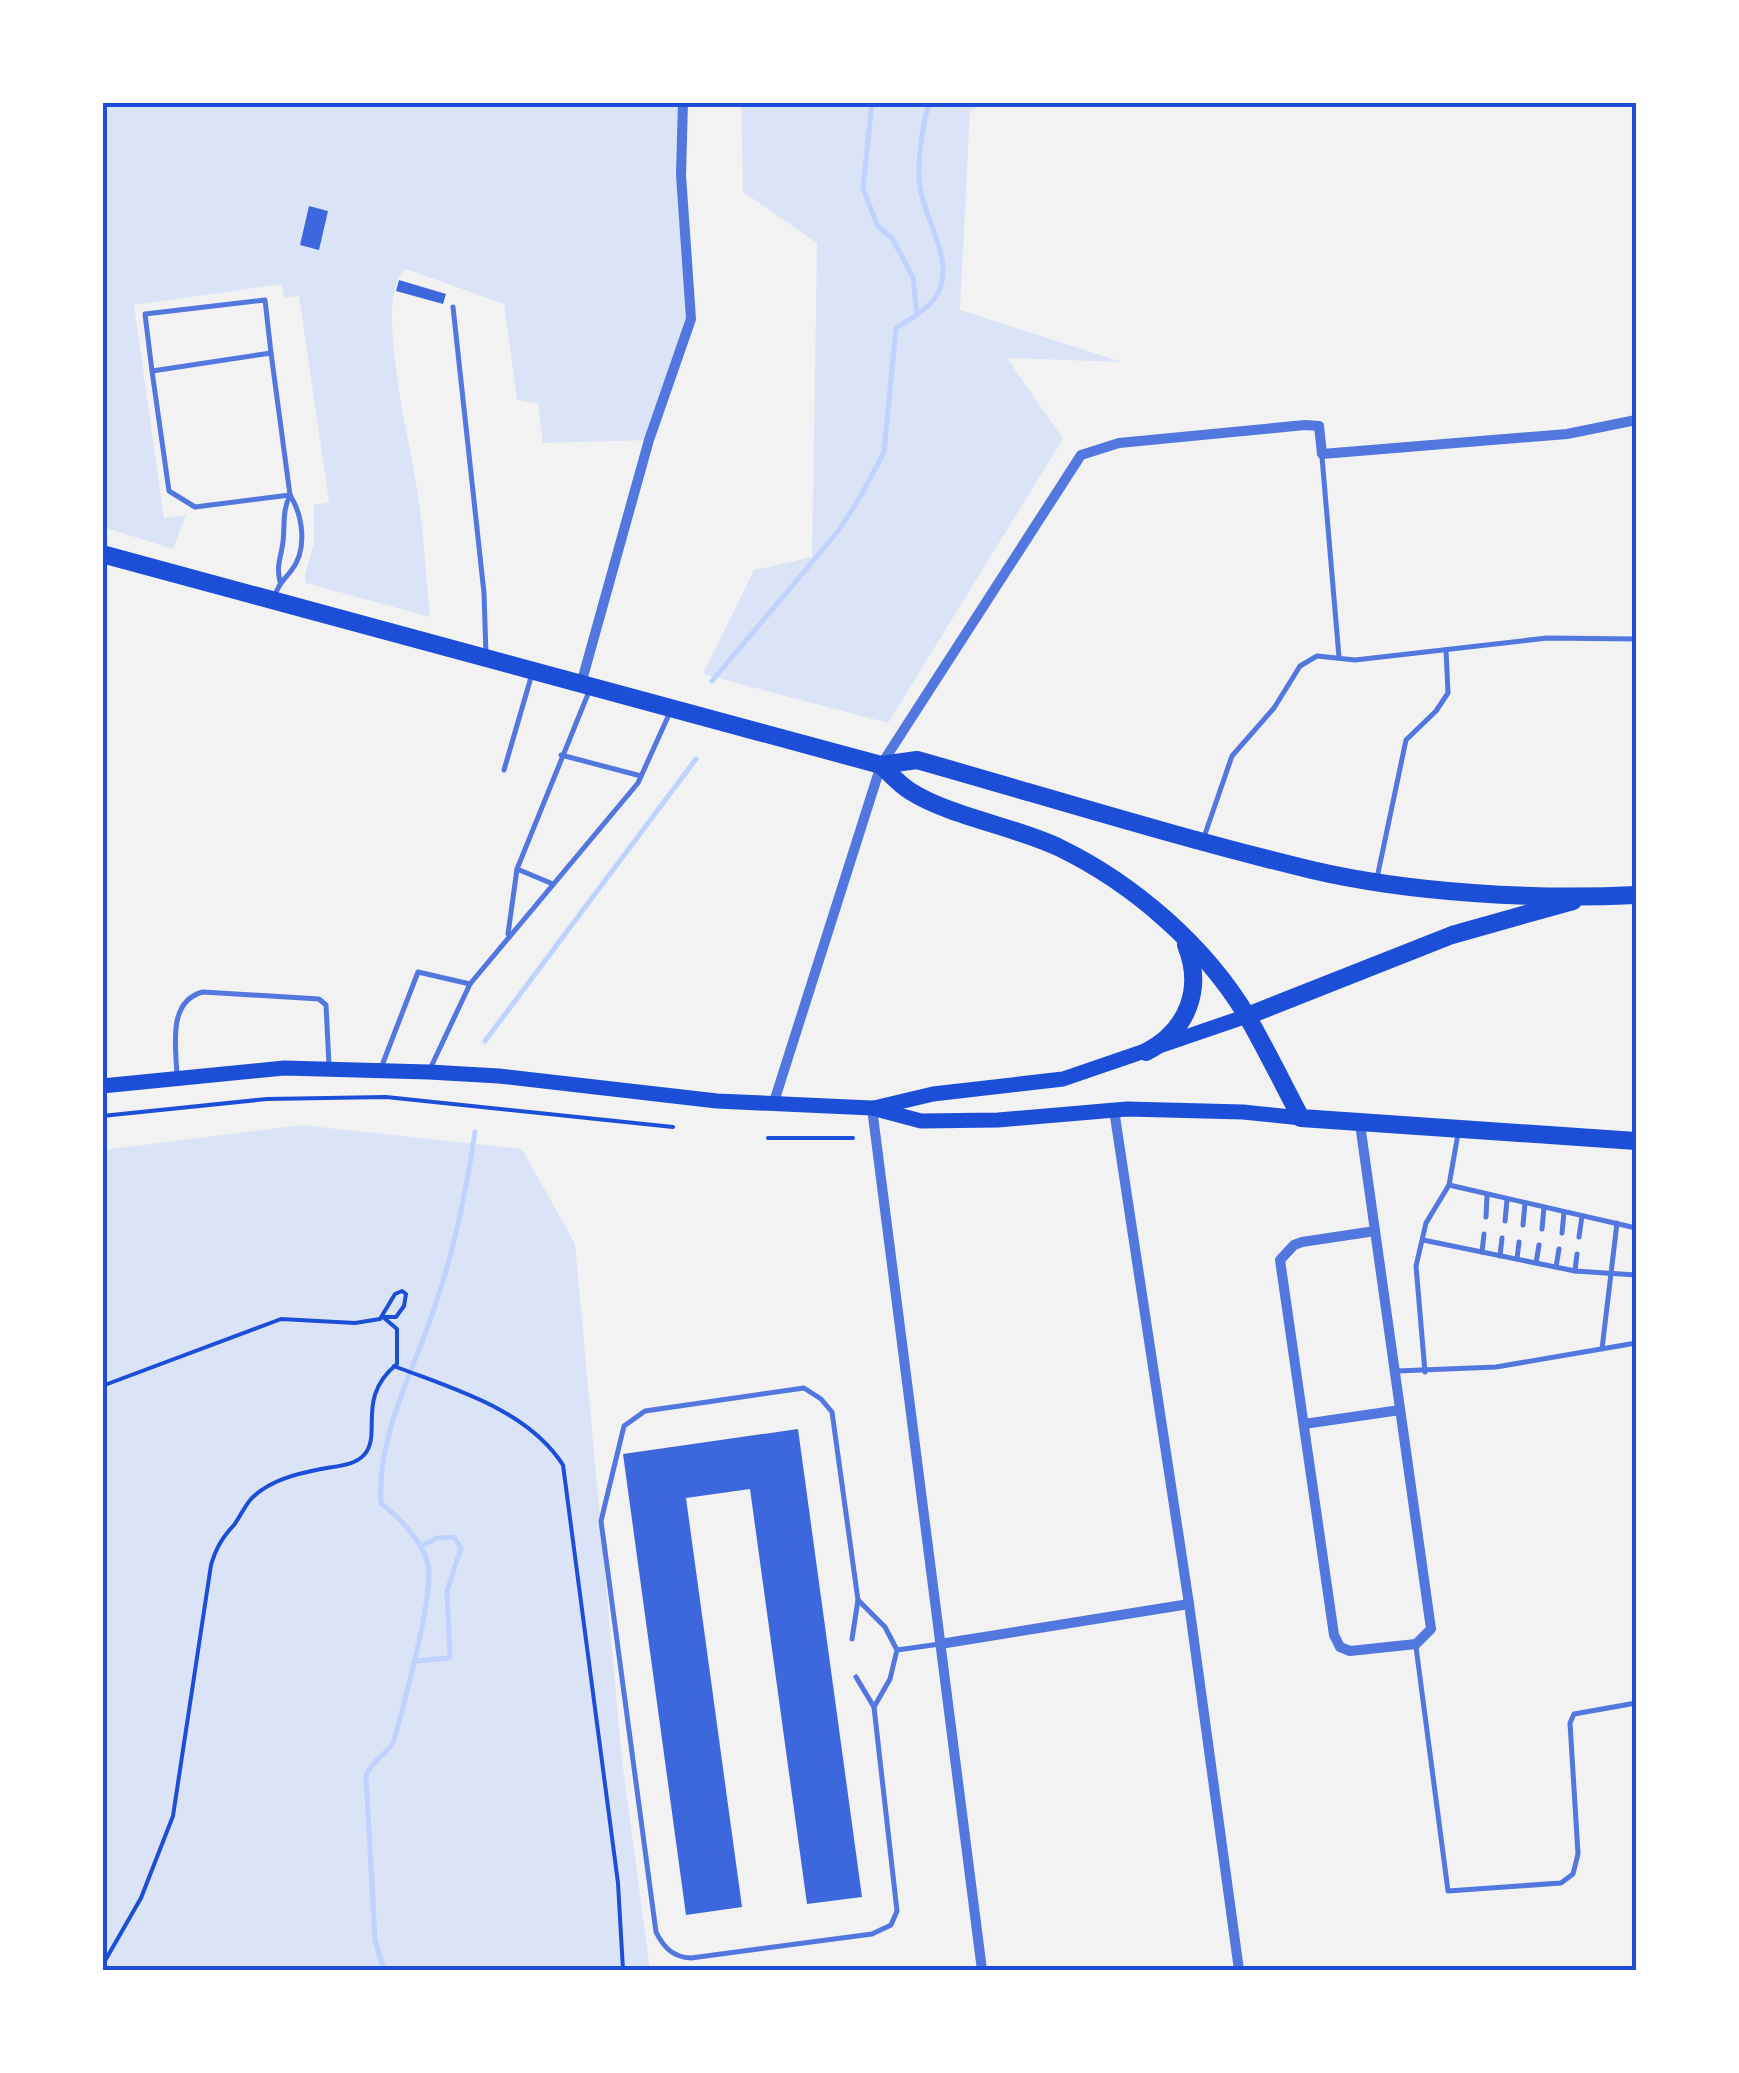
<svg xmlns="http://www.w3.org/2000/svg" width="1739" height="2073" font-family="Spectral,serif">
<rect width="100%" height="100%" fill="#f2f2f2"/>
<g fill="#dbe4f7">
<path d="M102,103H683L691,319L649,440L543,443L538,404L517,400L504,304L406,269C371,293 413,454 418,494C424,535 426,576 430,617L306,583L305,575L314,543V505L329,502L299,296L284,298L282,284L134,305L164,518L186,515L173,549L103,527Z"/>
<polygon points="741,103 986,103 970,111 960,310 1122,362 1007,358 1063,439 888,723 703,674 754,570 812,557 817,243 743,192"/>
<polygon points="301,1125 522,1149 575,1244 622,1760 650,1970 103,1970 103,1150"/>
</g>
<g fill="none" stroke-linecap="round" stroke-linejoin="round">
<g stroke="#bfd3fe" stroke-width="5">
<path d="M917,314C973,280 922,224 919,180C918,153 922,128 929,102"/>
<polyline points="712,681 839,530 862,494 884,452 896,328 917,315 913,277 892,238 877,225 863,188 872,102"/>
<polyline points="485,1041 696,759"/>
<polyline points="414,1661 450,1658 447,1591 461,1548 454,1537 437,1538 421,1546"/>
<path d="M384,1970L375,1940L366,1776C372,1759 390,1753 394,1740C403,1707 435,1593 428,1564C421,1539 400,1519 381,1503C377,1436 412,1374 433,1312C454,1253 466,1192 475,1132"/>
</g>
</g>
<g fill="#3d67dc">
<polygon points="309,206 328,211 319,250 300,245"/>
<polygon points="399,280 446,294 443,304 396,291"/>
<polygon points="798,1429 862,1897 807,1904 750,1489 686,1498 742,1907 686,1915 623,1454"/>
</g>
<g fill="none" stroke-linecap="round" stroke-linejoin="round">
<g stroke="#1d4ed8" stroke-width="4">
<polyline points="102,1116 267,1099 386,1097 673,1127"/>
<polyline points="768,1138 853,1138"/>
<path d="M394,1366C453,1389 527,1409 563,1465L618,1883L623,1970"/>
<path d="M102,1386L281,1319L355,1323L380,1319L395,1294L402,1291L406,1294L404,1306L396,1317H383L397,1329V1364C355,1398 383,1434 364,1455C354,1466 335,1466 321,1469C296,1474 269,1480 251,1499C244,1507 240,1517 234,1525C222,1538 216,1548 211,1565L173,1816L141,1898L102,1966"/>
</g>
<g stroke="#5277de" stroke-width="5">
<polyline points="453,307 484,593 486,655"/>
<polyline points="152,371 145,314 265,300 271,353"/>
<polyline points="1322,457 1339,657"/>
<path d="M280,582C276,565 281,558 283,542C285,524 282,512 290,495"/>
<path d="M274,598C278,585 283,581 291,571C308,550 303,516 290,495L271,353L152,371L169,491L195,507L290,495"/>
<polyline points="561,755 641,776"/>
<polyline points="504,770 532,674"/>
<polyline points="1204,837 1232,756 1274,708 1300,666 1317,656 1355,660 1547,638 1636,639"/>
<polyline points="517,869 553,884"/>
<polyline points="1377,878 1406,740 1436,711 1448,693 1446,650"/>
<polyline points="508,934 517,869 590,689"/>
<polyline points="381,1068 418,972 470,984 638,783 671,710"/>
<polyline points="430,1069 470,984"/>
<path d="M177,1076C176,1047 167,1001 203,992L319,999L326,1005L329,1065"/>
<polyline points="1449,1185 1636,1228"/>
<polyline points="1486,1217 1487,1196"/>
<polyline points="1505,1221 1507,1200"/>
<polyline points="1523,1225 1525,1203"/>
<polyline points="1542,1229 1544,1207"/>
<polyline points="1562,1233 1564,1212"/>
<polyline points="1579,1237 1582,1216"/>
<polyline points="1423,1240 1575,1271 1636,1275"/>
<polyline points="1482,1252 1484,1234"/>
<polyline points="1500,1256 1502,1238"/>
<polyline points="1517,1259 1519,1242"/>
<polyline points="1536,1263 1539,1245"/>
<polyline points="1556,1267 1559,1249"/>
<polyline points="1575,1271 1577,1254"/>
<polyline points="1602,1349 1617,1223"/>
<polyline points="1397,1371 1496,1367 1636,1343"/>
<polyline points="1425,1372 1416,1266 1426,1223 1449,1185 1458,1134"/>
<polyline points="852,1639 858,1600"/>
<polyline points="1416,1647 1448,1891 1561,1883 1573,1874 1578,1854 1570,1723 1574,1714 1636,1703"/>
<path d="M897,1650L890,1679L874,1707L897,1911L891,1925L872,1934L691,1958C673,1957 664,1948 656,1932L601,1521L624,1426L645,1411L804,1388L821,1399L832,1412L858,1600L885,1627L897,1650L940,1644"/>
<polyline points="856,1677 874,1707"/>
</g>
<g stroke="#5277de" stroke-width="10">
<polyline points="581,684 649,440 691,319 681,175 683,102"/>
<polyline points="773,1105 881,765 1081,455 1119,443 1305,425 1319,426 1322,454 1567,434 1636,420"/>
<polyline points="872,1108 982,1970"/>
<polyline points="1114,1110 1189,1604 1239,1970"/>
<polyline points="1360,1124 1431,1629 1416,1644 1350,1651 1340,1647 1334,1635 1280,1260 1294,1245 1302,1242 1375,1231"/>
<polyline points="1304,1424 1400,1410"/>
<polyline points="940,1644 1189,1604"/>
</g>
<g stroke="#1d4ed8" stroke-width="15">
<polyline points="102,1086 284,1068 429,1072 499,1076 717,1101 872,1108 921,1121 998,1120 1127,1109 1243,1112 1301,1118"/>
<polyline points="874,1108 933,1094 1063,1079 1247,1016"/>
</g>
<g stroke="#1d4ed8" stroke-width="18">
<path d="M102,554L881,765L917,760C1048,797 1179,838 1312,870C1410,893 1536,900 1636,895"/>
<path d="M881,765C890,774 899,784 910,791C951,817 1014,826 1060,848C1134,884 1205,946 1247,1016C1266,1049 1283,1084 1301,1118L1636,1141"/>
<polyline points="1247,1016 1452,935 1573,901"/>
<path d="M1146,1052C1187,1031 1204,989 1186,945"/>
</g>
</g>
<rect width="1739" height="2073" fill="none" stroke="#ffffff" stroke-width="210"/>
<rect x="105" y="105" width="1529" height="1863" fill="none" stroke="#1d4ed8" stroke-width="4"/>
</svg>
